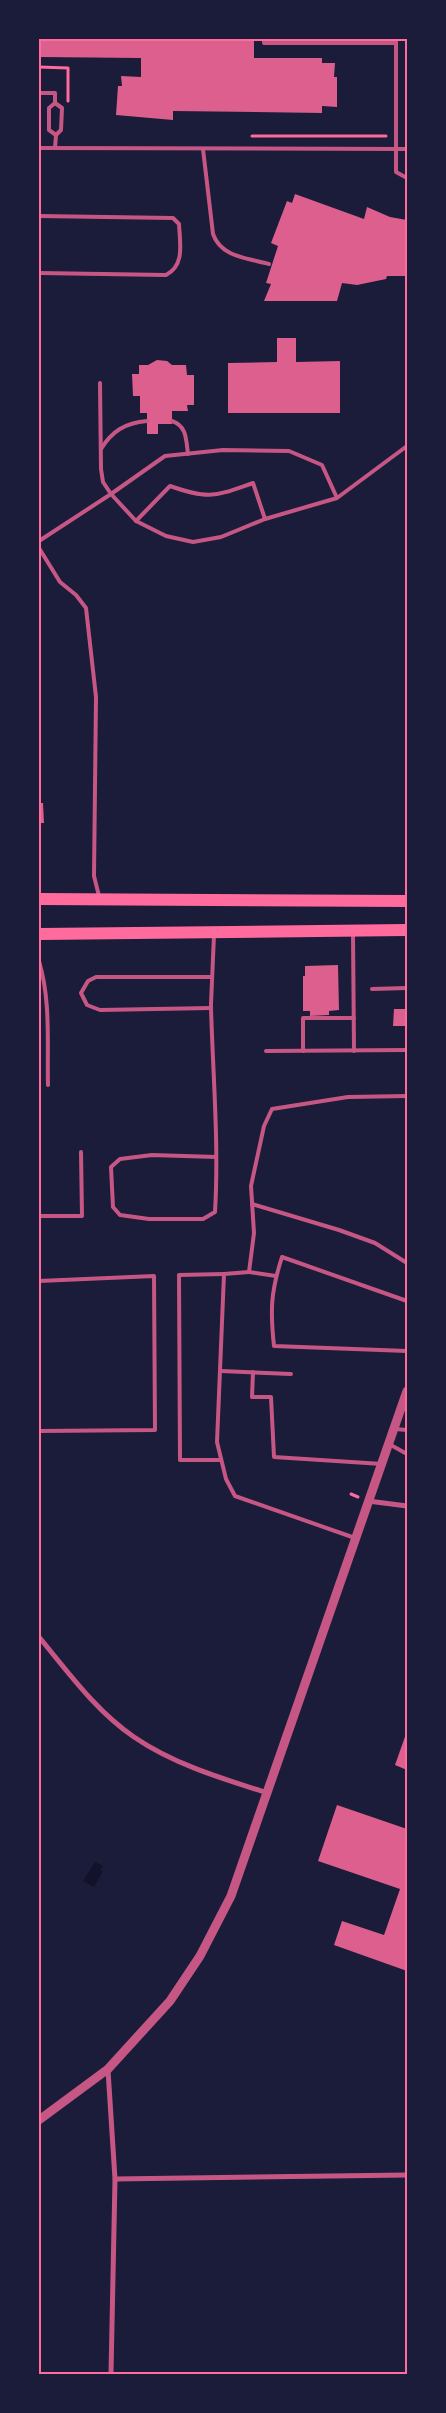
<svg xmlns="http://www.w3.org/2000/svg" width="446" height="2413" font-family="'Titillium Web',sans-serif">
<rect width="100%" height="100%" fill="#1b1b3a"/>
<polygon fill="#12122b" points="95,1862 103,1866 100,1870 103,1871 94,1887 83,1881"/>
<g fill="#dd5f8e">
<polygon points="39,39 254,39 254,58 322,58 322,63 335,63 334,77 337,77 337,107 322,106 322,113 173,111 173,120 116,115 118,86 122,86 121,76 141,77 141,58 39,57"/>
<polygon points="295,194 364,219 367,207 390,217 407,220 407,276 387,276 386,279 357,285 342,283 337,301 264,301 271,284 266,283 278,246 271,243 287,201 292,203"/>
<polygon points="277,338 296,338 296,362 340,361 340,413 228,413 228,363 277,362"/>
<polygon points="157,360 167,361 172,365 186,365 187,375 194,375 194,405 187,405 188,411 172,411 172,424 158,424 158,434 147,434 147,413 140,413 140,396 133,396 132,374 139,374 139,365 148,365"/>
<polygon points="39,803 43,803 44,823 39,823"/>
<polygon points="338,965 339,1010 329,1011 329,1015 310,1016 310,1011 303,1011 303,976 305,976 305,966"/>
<polygon points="394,1009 407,1009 407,1026 393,1026"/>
<polygon points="407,1731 407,1770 395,1765"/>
<polygon points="337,1805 407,1829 407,1971 334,1945 342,1921 384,1935 400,1889 318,1861"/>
</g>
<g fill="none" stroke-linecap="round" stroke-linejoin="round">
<g stroke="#ff6b9d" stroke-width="3">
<polyline points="39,67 68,68 68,101"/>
<polyline points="252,136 386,136"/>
<polyline points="351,1494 358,1497"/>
</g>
<g stroke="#c65784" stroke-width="4">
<polyline points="264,39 264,43 396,43"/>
<polyline points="396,39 396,172 407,178"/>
<polyline points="39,93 55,93 55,103 62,108 61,130 56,135 55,148"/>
<polyline points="55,103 49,108 49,130 56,135"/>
<polyline points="39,148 407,149"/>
<path d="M203,149L213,234C221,257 247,258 269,264"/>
<path d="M39,216L173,218L179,224C180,244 185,265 166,275L39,273"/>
<path d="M172,421C187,426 186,440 188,454"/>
<path d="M101,449C112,431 125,423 147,421"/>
<polyline points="337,498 322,465 289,451 223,450 165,456 111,494 136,521 166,536 193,542 221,537 265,519 337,498 407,446"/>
<path d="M136,521L170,486C210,500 215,496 253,483L265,519"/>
<polyline points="39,541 111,494 103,482 101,469 100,383"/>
<polyline points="39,548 60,582 76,595 86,608 96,697 94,876 99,896"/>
<polyline points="353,933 354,1051"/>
<path d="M214,935L211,1004V1008C213,1076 219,1144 215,1212L203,1219H149L120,1215L113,1207L111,1167L120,1159L152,1155L216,1157"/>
<path d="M39,961C51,1001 47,1044 48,1085"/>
<polyline points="372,989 407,988"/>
<polyline points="211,1008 100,1010 87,1005 81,993 88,981 96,977 212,977"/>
<polyline points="266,1051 407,1050"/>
<polyline points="303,1051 303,1018 354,1018"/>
<polyline points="252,1204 339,1230 375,1243 407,1263"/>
<polyline points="39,1216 82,1216 81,1152"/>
<polyline points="249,1272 276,1276"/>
<polyline points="39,1281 154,1276 155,1430 39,1431"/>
<path d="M407,1301L282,1257C271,1291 270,1310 274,1346L407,1351"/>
<polyline points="221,1371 291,1374"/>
<polyline points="253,1372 252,1397 271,1397 274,1457 382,1464"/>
<polyline points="395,1429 407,1430"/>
<polyline points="389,1444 407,1454"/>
<polyline points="221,1460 180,1460 179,1275 224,1274"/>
<polyline points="355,1538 235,1496 226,1479 217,1442 224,1274 249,1272 254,1233 251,1186 264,1126 272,1109 348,1097 407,1096"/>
</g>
<g stroke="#c65784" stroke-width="5">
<polyline points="368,1501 407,1506"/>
<path d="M39,1637C68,1672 96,1711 134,1737C173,1764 223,1779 268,1793"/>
<polyline points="108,2070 115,2179 111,2374"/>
<polyline points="115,2179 407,2175"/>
</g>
<polyline stroke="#c65784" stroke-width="9" points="39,2120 108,2069 170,2001 200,1956 231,1896 407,1391"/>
<g stroke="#ff6b9d" stroke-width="12">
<polyline points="39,899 407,901"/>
<polyline points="39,934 407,930"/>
</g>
</g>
<rect width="446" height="2413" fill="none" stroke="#1b1b3a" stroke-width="80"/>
<rect x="40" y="40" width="366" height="2333" fill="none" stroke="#ff6b9d" stroke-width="2"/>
</svg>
